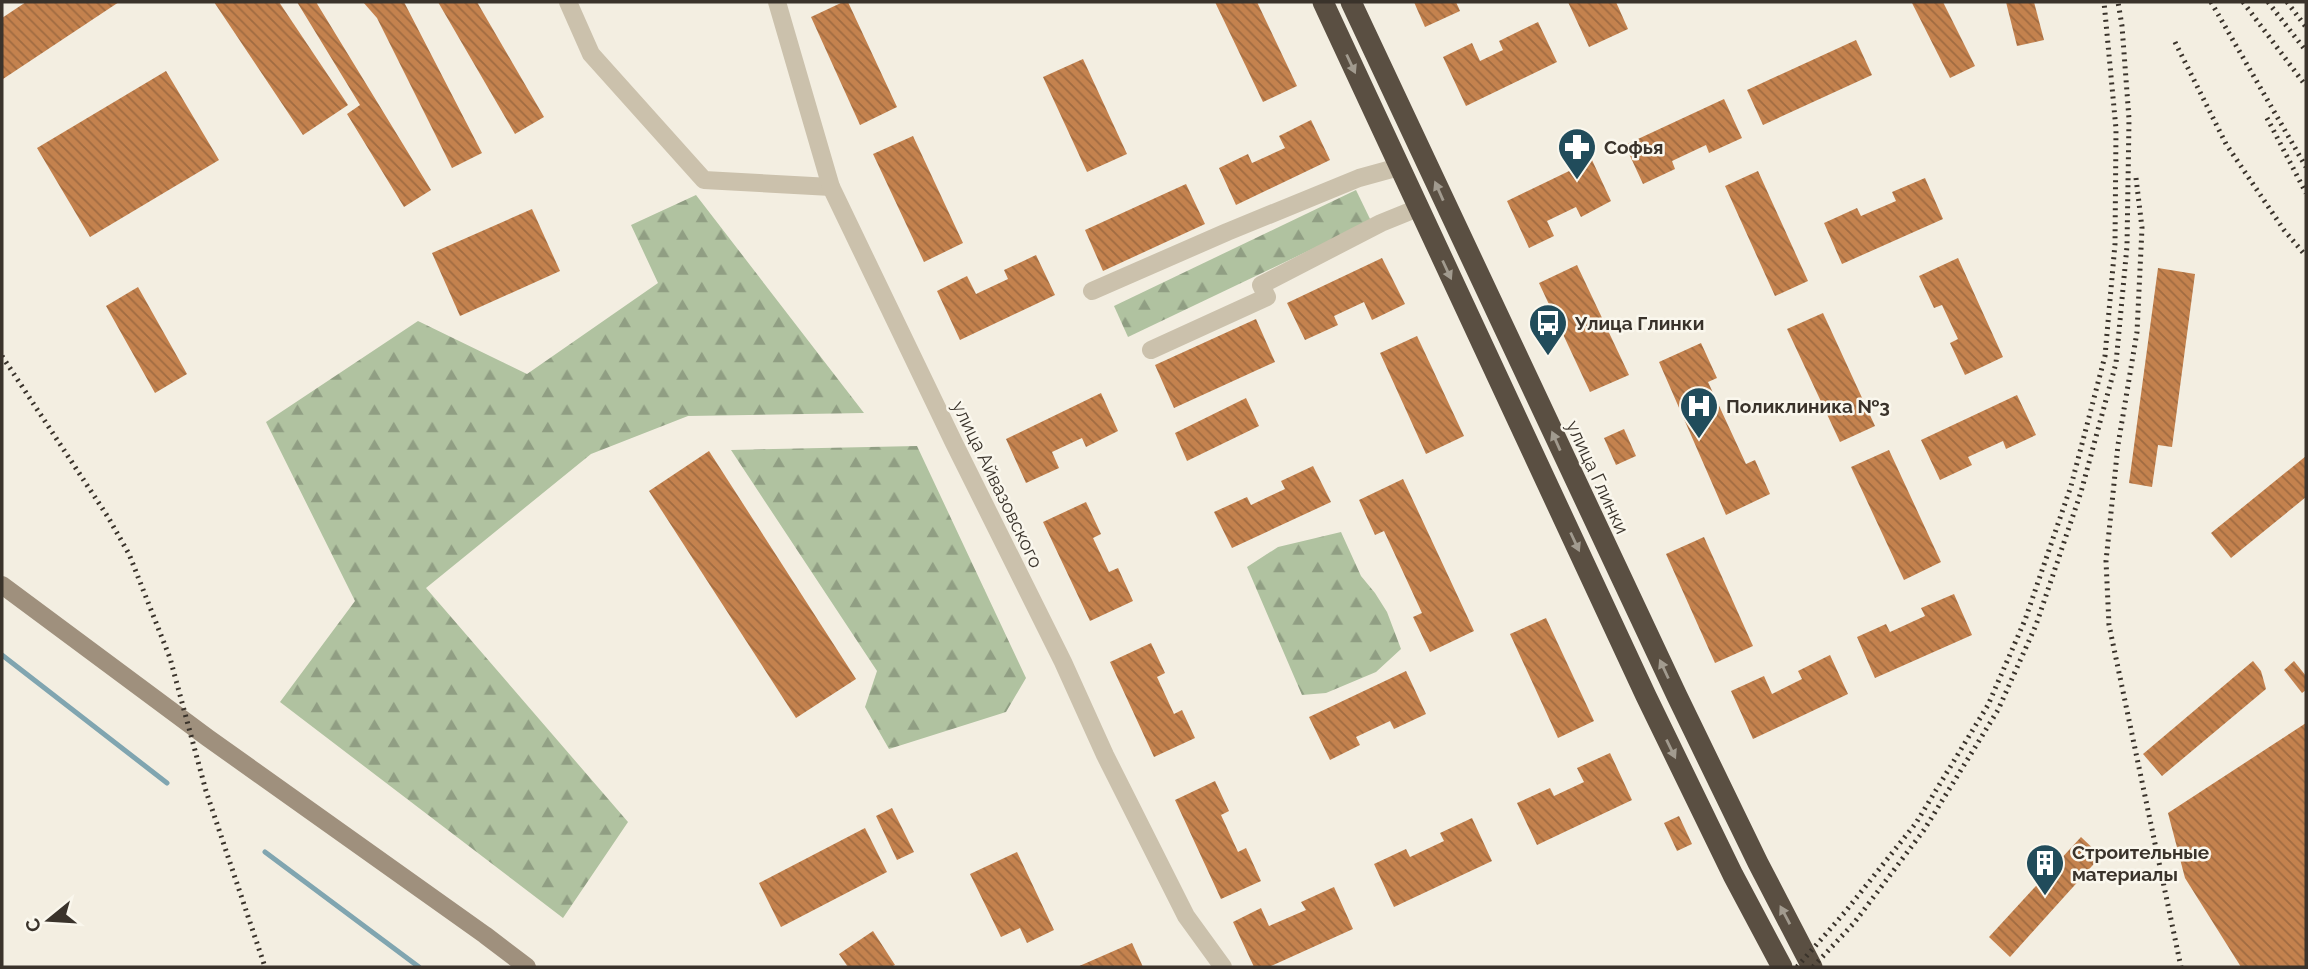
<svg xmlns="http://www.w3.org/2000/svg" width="2308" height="969" font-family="Raleway,sans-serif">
<defs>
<pattern id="forest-firs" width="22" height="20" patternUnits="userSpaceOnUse" patternTransform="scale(1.75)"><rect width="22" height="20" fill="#b0c2a0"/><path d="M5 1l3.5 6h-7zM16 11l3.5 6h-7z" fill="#909e83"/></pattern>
<pattern id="building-back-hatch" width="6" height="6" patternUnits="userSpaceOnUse" patternTransform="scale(1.75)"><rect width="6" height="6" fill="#c4824e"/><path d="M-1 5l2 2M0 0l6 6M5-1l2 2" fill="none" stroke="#a06b41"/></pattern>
</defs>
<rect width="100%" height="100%" fill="#f3eee1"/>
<g fill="url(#forest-firs)">
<polygon points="1356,190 1371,221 1128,337 1114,306"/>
<polygon points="696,195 864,413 688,416 591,454 426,588 628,822 563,918 280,702 355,601 266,422 418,321 527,374 658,283 631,225"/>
<polygon points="917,446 1026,678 1006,712 889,749 865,707 877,671 731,450"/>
<polygon points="1341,532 1361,576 1375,593 1387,612 1401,649 1376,672 1326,693 1302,695 1247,567 1278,547"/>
</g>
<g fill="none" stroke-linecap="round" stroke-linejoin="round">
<g stroke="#80a5b0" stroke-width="5">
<polyline points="2,655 167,783"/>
<polyline points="265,852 419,967"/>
</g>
</g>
<g fill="url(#building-back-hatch)">
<polygon points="26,2 119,2 3,79 2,18"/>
<polygon points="214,2 279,2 348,105 303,135"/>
<polygon points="297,2 316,2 431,190 404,207 347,114 360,105"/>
<polygon points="363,2 404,2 482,153 452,168 377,18"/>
<polygon points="438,2 477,2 544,117 515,134"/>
<polygon points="843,2 848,2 897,107 860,125 811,17"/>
<polygon points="1215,2 1257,2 1297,86 1263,102"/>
<polygon points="1414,2 1456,2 1460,11 1425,27"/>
<polygon points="1568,2 1616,2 1628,29 1589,47"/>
<polygon points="1915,2 1943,2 1975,66 1950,78 1912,3"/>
<polygon points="2006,2 2034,2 2044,40 2017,46"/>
<polygon points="1538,22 1557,62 1466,106 1443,57 1472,43 1480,61 1503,50 1499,41"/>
<polygon points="1856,40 1872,75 1763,125 1747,90"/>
<polygon points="1083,59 1127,154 1087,172 1043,77"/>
<polygon points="166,71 219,160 90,237 37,148"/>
<polygon points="1724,99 1742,138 1709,153 1706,145 1672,161 1675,169 1643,184 1625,145"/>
<polygon points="1311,120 1330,160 1236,205 1219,168 1248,154 1252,163 1285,148 1279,136"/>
<polygon points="913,136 963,243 924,262 873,154"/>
<polygon points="1592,160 1611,201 1581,217 1576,207 1547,221 1554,236 1529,248 1507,201"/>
<polygon points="1758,171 1808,281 1775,296 1725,186"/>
<polygon points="1925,178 1943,219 1842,264 1824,223 1857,208 1861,216 1896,201 1892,192"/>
<polygon points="1186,184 1205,224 1103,271 1085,230"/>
<polygon points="532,209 560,271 460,316 432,253"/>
<polygon points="1036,255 1055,295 960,340 937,291 967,276 976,294 1008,279 1004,270"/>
<polygon points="1382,258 1405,304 1372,320 1364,302 1334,316 1338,325 1305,340 1287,303"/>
<polygon points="1958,258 2003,357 1965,375 1950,343 1958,339 1942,305 1934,308 1919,276"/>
<polygon points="1577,265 1629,375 1590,392 1539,283"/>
<polygon points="2158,268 2195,274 2172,447 2158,445 2152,487 2129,483"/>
<polygon points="138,287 187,374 155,393 106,306"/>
<polygon points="1823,313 1875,426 1840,442 1787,329"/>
<polygon points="1256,319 1275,362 1174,408 1155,365"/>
<polygon points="1417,336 1464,436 1426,454 1380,353"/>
<polygon points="1701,343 1717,378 1708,382 1746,464 1755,460 1770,494 1726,515 1659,362"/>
<polygon points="1101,393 1118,431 1086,447 1082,438 1052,452 1059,468 1026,483 1006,439"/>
<polygon points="2017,395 2036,435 2006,449 2003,441 1968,457 1972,465 1940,480 1921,440"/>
<polygon points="1246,398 1259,426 1187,461 1175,433"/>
<polygon points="1624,429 1636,456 1616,465 1604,438"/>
<polygon points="1889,450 1941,562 1904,580 1851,467"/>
<polygon points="709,451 856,679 796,718 649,491"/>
<polygon points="2306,456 2306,497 2231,558 2211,533"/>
<polygon points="1313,466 1331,502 1232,548 1214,512 1247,497 1251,505 1285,489 1281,481"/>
<polygon points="1403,479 1474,631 1430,652 1413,617 1422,613 1384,531 1375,535 1359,500"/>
<polygon points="1086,502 1101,534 1093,538 1109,572 1118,568 1133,601 1090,621 1043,522"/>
<polygon points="1704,537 1753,646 1715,663 1666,554"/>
<polygon points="1954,594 1972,635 1875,678 1857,637 1886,624 1890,632 1925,616 1921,608"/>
<polygon points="1546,618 1594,721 1558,738 1510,634"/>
<polygon points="1151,643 1165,673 1157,677 1174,714 1182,710 1195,738 1154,757 1110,662"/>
<polygon points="1830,655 1848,694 1753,739 1731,691 1764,676 1772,694 1802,679 1798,671"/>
<polygon points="2253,661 2261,671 2266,689 2162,776 2143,754"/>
<polygon points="2294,661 2306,676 2306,690 2302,693 2284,670"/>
<polygon points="1406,671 1426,714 1394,729 1390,721 1356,737 1360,745 1330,760 1309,717"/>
<polygon points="2306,723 2306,967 2241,967 2185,878 2168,813"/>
<polygon points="1610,753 1632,800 1537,845 1517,803 1550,788 1554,796 1584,782 1577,768"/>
<polygon points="1215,781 1229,811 1221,815 1238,852 1246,848 1261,881 1221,899 1175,800"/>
<polygon points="892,808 914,852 897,860 876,816"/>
<polygon points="1679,816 1692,844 1677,851 1664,823"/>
<polygon points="1472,818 1492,861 1394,907 1374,864 1406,849 1410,857 1444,841 1440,833"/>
<polygon points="865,828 887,872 781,927 759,883"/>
<polygon points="2081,837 2101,856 2010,957 1989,937"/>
<polygon points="1017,852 1054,930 1027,943 1020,928 1001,937 970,874"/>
<polygon points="1334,887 1353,929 1269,967 1254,967 1233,922 1261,908 1269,926 1306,910 1301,902"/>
<polygon points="873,931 895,965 891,967 848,967 839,954"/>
<polygon points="1132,943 1143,967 1077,967"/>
</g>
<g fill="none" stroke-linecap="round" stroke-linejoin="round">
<g stroke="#cbc1ac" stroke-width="18">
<polyline points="568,2 591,54 704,180 831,187"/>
<polyline points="777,2 831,187 954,443 1063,662 1105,755 1186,916 1223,967"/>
<polyline points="1092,291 1227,232 1359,178 1399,167"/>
<polyline points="1151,350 1267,297 1261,285 1381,223 1418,208"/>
</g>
<polyline stroke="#9f907d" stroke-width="18" points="2,585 208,738 485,935 527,967"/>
<g stroke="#5a4f42" stroke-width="21">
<polyline points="1323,2 1646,696 1733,875 1782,967"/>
<polyline points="1351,2 1677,696 1758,863 1812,967"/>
</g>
<g stroke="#3a332b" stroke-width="5" stroke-dasharray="2 5" stroke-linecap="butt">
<polyline points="2211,2 2306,167"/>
<polyline points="2243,2 2306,86"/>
<polyline points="2268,2 2306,51"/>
<polyline points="2287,2 2306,27"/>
<polyline points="2175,42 2226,144 2284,230 2306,256"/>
<polyline points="2267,118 2306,193"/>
<polyline points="2136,178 2142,228 2137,332 2118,445 2106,561 2109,625 2181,967"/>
<polyline points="2,356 108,517 129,554 170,658 206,791 265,967"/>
<polyline points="1797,967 1845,912 1916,823 1988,705 2025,620 2071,486 2105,356 2115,244 2116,129 2104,2"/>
<polyline points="1813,967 1854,923 1924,830 1998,710 2036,625 2081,492 2116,363 2127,246 2129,119 2122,26 2118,2"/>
</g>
</g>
<defs><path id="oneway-solid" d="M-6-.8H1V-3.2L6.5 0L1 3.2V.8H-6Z" transform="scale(1.75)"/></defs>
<g fill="#a29b8f">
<use href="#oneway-solid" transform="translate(1351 64) rotate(65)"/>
<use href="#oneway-solid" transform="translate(1439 191) rotate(-114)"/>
<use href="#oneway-solid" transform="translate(1447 270) rotate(65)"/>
<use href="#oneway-solid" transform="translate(1556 441) rotate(-114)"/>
<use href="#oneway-solid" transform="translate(1575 542) rotate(65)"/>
<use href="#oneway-solid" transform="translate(1664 669) rotate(-115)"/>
<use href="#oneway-solid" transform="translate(1671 749) rotate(64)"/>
<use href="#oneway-solid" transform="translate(1785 915) rotate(-118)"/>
</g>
<defs>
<symbol id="pharmacy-pin" viewBox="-11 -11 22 30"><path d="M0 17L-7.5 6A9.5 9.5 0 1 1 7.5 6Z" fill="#214c5b" stroke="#faf7ed"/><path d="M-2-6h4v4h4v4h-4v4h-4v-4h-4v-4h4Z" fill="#fff"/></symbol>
<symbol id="bus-pin" viewBox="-11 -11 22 30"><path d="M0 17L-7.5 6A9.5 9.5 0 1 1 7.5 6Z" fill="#214c5b" stroke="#faf7ed"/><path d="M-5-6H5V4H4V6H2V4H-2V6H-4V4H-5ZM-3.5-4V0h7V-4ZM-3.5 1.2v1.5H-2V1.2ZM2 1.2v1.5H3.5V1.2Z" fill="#fff"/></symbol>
<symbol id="hospital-pin" viewBox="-11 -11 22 30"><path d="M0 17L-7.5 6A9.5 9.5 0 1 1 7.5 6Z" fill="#214c5b" stroke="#faf7ed"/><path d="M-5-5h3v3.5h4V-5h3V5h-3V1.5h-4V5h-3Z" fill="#fff"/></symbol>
<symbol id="building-pin" viewBox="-11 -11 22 30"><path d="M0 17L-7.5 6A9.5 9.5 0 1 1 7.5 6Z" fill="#214c5b" stroke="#faf7ed"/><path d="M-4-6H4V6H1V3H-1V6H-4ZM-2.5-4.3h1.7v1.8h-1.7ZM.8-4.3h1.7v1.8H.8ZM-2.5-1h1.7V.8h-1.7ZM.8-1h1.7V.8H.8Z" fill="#fff"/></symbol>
</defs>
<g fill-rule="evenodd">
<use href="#pharmacy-pin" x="1555" y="125" width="44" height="60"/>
<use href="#bus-pin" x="1526" y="301" width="44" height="60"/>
<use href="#hospital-pin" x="1677" y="384" width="44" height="60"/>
<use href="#building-pin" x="2023" y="841" width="44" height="60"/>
</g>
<g text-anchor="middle" stroke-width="5" stroke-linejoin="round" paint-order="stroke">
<g font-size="19" font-weight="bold" fill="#3a332b" stroke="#faf7ed" text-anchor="start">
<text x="1604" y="154">Софья</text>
<text x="1575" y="330">Улица Глинки</text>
<text x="1726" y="413">Поликлиника №3</text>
<text x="2072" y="859">Строительные<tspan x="2072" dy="22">материалы</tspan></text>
</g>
<g font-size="19" fill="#3a332b" stroke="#faf7ed">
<text transform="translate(1598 477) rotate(65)" y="7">улица Глинки</text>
<text transform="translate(998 484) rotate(64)" y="7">улица Айвазовского</text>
</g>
</g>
<rect width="2308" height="969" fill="none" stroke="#3a332b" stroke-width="7"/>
<g transform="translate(49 920) rotate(252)" stroke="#faf7ed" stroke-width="5" paint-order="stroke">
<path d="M0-5L12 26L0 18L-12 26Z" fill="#3a332b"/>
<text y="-10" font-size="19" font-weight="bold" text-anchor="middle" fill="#3a332b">С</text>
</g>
</svg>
